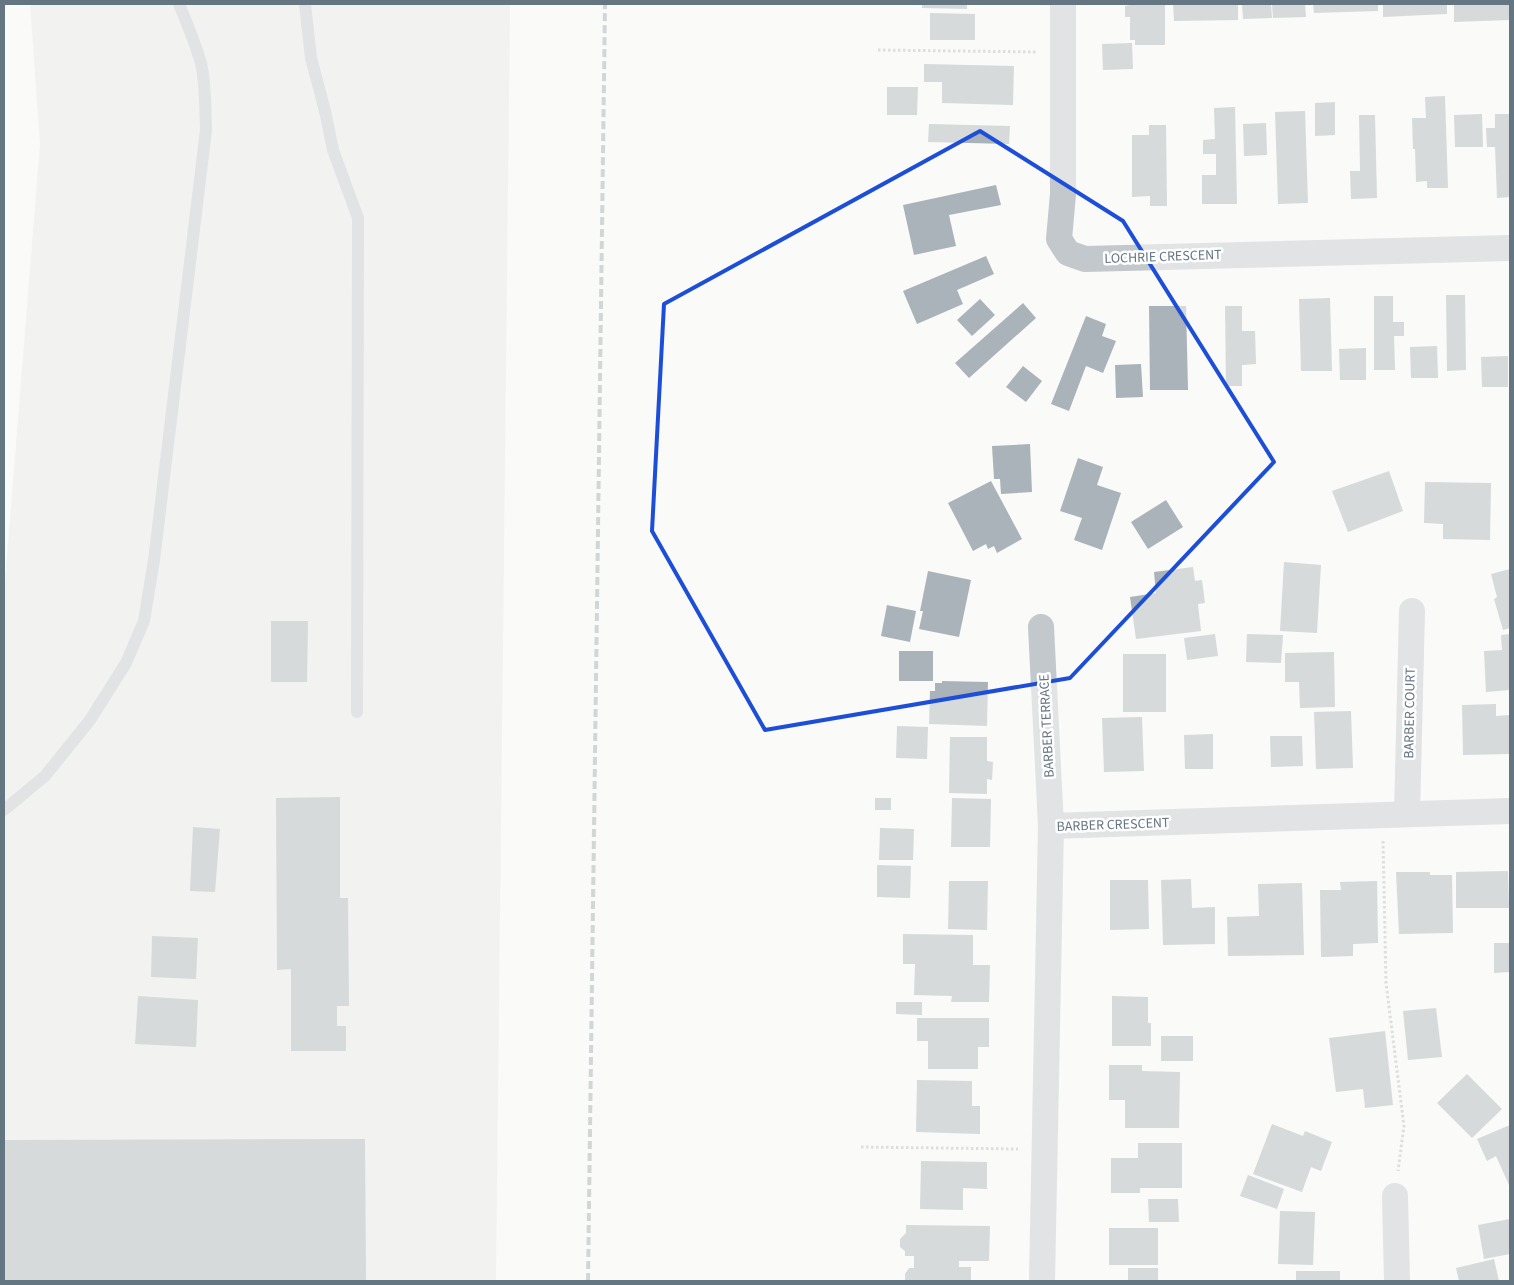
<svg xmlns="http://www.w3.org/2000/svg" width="1514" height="1285" font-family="'Source Sans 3',sans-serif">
<rect width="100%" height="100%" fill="#fafaf8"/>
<polygon fill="#e8e9e9" points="30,4 510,4 496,1281 4,1281 4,594 40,144"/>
<g fill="#aab3b9">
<polygon points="922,4 967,4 967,9 922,8"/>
<polygon points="1130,4 1165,4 1165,45 1135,45 1135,40 1130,40 1130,17 1125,17 1125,6 1130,5"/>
<polygon points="1173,4 1238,4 1238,20 1174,21"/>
<polygon points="1242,4 1271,4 1272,18 1243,19"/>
<polygon points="1272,4 1305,4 1306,17 1273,18"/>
<polygon points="1313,4 1378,4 1378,11 1314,13"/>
<polygon points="1383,4 1447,4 1447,14 1383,17"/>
<polygon points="1454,4 1510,4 1510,20 1454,22"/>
<polygon points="930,13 975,14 975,40 930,40"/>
<polygon points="1132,43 1133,69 1103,70 1102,44"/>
<polygon points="924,64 1014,66 1013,105 942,103 942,82 924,82"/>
<polygon points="887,87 918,87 917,115 887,115"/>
<polygon points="1445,96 1448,188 1427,188 1427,181 1416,182 1415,149 1413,149 1412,118 1426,118 1425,97"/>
<polygon points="1335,102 1335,135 1315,136 1315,103"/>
<polygon points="1235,107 1237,204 1202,204 1202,175 1216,175 1216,154 1203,154 1203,140 1215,139 1214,108"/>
<polygon points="1305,111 1308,203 1278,204 1275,112"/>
<polygon points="1482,114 1483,147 1455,147 1454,115"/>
<polygon points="1495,114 1510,114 1510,197 1497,198 1495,147 1487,147 1486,128 1495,128"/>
<polygon points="1359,115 1375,115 1377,198 1351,199 1350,171 1360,171"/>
<polygon points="1266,123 1267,155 1244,156 1243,124"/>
<polygon points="929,124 1010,126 1009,144 928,142"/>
<polygon points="1149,125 1166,125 1167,206 1150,206 1150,196 1132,197 1132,135 1149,135"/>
<polygon points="996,185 1001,205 949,215 956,246 914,255 903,205"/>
<polygon points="986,256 994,274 957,290 963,304 917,324 903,291"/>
<polygon points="1446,295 1465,295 1466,370 1447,371"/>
<polygon points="1374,296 1393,296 1393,322 1404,322 1404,336 1394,336 1395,370 1374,370"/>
<polygon points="1330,298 1332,371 1301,371 1299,299"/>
<polygon points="980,299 995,315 972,336 957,320"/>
<polygon points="1023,303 1036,318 969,378 955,363"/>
<polygon points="1149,306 1186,306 1188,390 1150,390"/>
<polygon points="1225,306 1242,306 1242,331 1255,331 1256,364 1242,365 1242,386 1226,386"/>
<polygon points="1086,316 1106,324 1102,336 1116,341 1103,373 1086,366 1069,411 1051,404"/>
<polygon points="1437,346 1438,378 1411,378 1410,347"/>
<polygon points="1366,348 1366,380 1340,380 1339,349"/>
<polygon points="1508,356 1508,387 1482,387 1481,357"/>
<polygon points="1141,364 1143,397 1116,398 1115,365"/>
<polygon points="1023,366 1042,381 1026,402 1006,387"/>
<polygon points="1030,444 1032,492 1001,494 1000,479 994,479 992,446"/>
<polygon points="1078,458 1103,467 1097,485 1121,493 1102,550 1074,540 1082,518 1060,511"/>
<polygon points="1389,471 1403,511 1348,532 1332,491"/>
<polygon points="991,481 1022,539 997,553 994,546 988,549 986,544 973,551 948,503"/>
<polygon points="1425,482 1491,483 1490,540 1443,539 1443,524 1424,523"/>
<polygon points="1166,500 1183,527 1148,549 1131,522"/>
<polygon points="1284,562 1321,565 1317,633 1280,631"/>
<polygon points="1193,567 1195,581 1202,580 1205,603 1198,604 1201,631 1136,639 1130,597 1156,593 1154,572"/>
<polygon points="1510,569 1510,628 1503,630 1494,599 1497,597 1491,574"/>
<polygon points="928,571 971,580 959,637 919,629 923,611 920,611"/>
<polygon points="887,605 916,611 910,642 881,636"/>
<polygon points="271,621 308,621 307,682 271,682"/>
<polygon points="1215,634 1218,656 1187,660 1184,638"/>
<polygon points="1247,634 1283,635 1281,663 1246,662"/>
<polygon points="1510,634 1510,690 1486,692 1484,651 1502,650 1501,635"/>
<rect x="899" y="651" width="34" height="30"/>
<polygon points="1334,652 1335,707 1300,708 1299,682 1285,682 1285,653"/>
<rect x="1123" y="654" width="43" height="58"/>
<polygon points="942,681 988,682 987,726 929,724 930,691 935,691 935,683 942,683"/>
<polygon points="1496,704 1496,716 1510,715 1510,754 1463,755 1462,705"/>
<polygon points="1351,711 1353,768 1316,769 1314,712"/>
<polygon points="1142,717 1144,771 1104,772 1102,718"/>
<polygon points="897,726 928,727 927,759 896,758"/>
<polygon points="1213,734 1213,769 1185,769 1184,735"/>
<polygon points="1270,736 1302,736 1303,766 1271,767"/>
<polygon points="950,737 987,737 987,761 993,762 992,780 987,779 987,794 949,793"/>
<polygon points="340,797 340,898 348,898 349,1006 337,1006 337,1026 346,1026 346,1051 291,1051 291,969 277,970 276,798"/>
<rect x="875" y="798" width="16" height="12"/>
<polygon points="952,798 991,799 990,847 951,847"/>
<polygon points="193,827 220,829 215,892 190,891"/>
<polygon points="880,828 914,829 913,860 879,860"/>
<polygon points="877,865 911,866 910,898 877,897"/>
<polygon points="1508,871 1509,908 1456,908 1456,872"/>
<polygon points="1396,872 1430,872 1430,875 1452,875 1453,933 1399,934"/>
<polygon points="1191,879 1192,908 1215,907 1215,944 1163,945 1161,880"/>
<polygon points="1110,880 1148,880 1149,929 1110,930"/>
<polygon points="949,881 988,881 987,930 948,929"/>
<polygon points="1377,881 1378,943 1353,944 1353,956 1321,957 1320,890 1341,890 1340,882"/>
<polygon points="1302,883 1304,955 1228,956 1227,917 1259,916 1258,884"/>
<polygon points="903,934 973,935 973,965 990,965 989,1002 951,1002 952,996 914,995 915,964 903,964"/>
<polygon points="152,936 198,938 196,979 151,977"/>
<polygon points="1494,943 1510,943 1510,972 1494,973"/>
<polygon points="138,996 198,1000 196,1047 135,1044"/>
<polygon points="1112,996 1148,997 1148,1023 1151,1023 1151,1046 1112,1046"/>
<polygon points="896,1002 922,1002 922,1015 896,1014"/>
<polygon points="1436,1008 1442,1057 1408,1060 1403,1011"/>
<polygon points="917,1018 989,1018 989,1047 978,1047 978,1069 928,1069 928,1041 917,1041"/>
<polygon points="1385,1031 1393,1105 1365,1108 1363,1089 1336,1092 1329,1038"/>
<rect x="1161" y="1036" width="32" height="25"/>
<polygon points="1109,1065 1142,1065 1142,1071 1180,1072 1179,1128 1125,1128 1125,1100 1109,1100"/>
<polygon points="1467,1074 1502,1109 1472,1138 1437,1103"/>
<polygon points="917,1080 972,1081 972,1106 980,1106 980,1134 916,1132"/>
<polygon points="1272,1124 1303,1136 1305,1131 1332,1142 1321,1171 1311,1167 1302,1192 1253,1174"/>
<polygon points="1510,1125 1510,1185 1509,1185 1496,1156 1487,1161 1477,1139"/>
<polygon points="365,1139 366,1281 4,1281 4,1140"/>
<polygon points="1138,1143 1182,1143 1182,1188 1140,1188 1140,1193 1111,1193 1111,1158 1138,1158"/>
<polygon points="921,1161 987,1162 987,1189 963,1188 963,1210 920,1209"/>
<polygon points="1248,1175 1284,1189 1277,1209 1240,1196"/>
<polygon points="1148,1199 1178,1199 1179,1222 1149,1222"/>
<polygon points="1280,1211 1315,1212 1313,1265 1278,1264"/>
<polygon points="1510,1219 1510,1254 1484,1259 1478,1225"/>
<polygon points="906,1225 990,1226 989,1261 959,1261 959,1267 971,1267 971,1281 905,1281 905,1274 909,1268 914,1268 914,1256 905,1256 905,1251 900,1247 900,1239 906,1233"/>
<rect x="1109" y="1228" width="49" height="37"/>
<polygon points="1494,1259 1499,1281 1459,1281 1456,1268"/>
<rect x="1128" y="1268" width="30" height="13"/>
<rect x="1296" y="1271" width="44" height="10"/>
</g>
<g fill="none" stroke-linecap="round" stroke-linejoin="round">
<g stroke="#bbbfc2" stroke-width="3" stroke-dasharray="2.5 2.5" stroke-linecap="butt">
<polyline points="878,50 1038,52"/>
<polyline points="1383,841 1386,983 1404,1126 1398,1171"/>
<polyline points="861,1147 1018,1149"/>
</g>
<g stroke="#c3c8cc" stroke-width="12">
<polyline points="305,4 311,58 325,111 333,150 358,218 357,712"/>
<path d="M4,810L45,776L90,720L126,663L144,621L154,560L206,130C205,108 206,85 201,63C195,43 187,23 179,4"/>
</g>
<g stroke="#c3c8cc" stroke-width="26">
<polyline points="1063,4 1063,194 1059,239 1068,253 1085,259 1510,248"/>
<polyline points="1041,627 1051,826"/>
<polyline points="1407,814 1412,611"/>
<polyline points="1395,1196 1397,1281"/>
<polyline points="1042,1281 1051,826 1510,811"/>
</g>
<polyline stroke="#a2aab0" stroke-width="4" stroke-dasharray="8 4" stroke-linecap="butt" points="588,1281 605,4"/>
</g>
<path d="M0 0H1514V1285H0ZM980,131L1123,221L1274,462L1070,678L765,730L652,531L664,304Z" fill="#fafaf8" fill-opacity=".55" fill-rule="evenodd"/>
<path fill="none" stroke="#1d4ed8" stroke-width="4" stroke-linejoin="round" d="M980,131L1123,221L1274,462L1070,678L765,730L652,531L664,304Z"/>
<g text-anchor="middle" stroke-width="5" stroke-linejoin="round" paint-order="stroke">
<g font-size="14" fill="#657683" stroke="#fff">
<text transform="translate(1163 256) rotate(-2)" y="5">LOCHRIE CRESCENT</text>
<text transform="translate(1409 713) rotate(-89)" y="5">BARBER COURT</text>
<text transform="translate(1046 726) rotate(-93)" y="5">BARBER TERRACE</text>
<text transform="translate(1113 824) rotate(-2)" y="5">BARBER CRESCENT</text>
</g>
</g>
<rect width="1514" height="1285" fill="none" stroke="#657683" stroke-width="10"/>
</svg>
